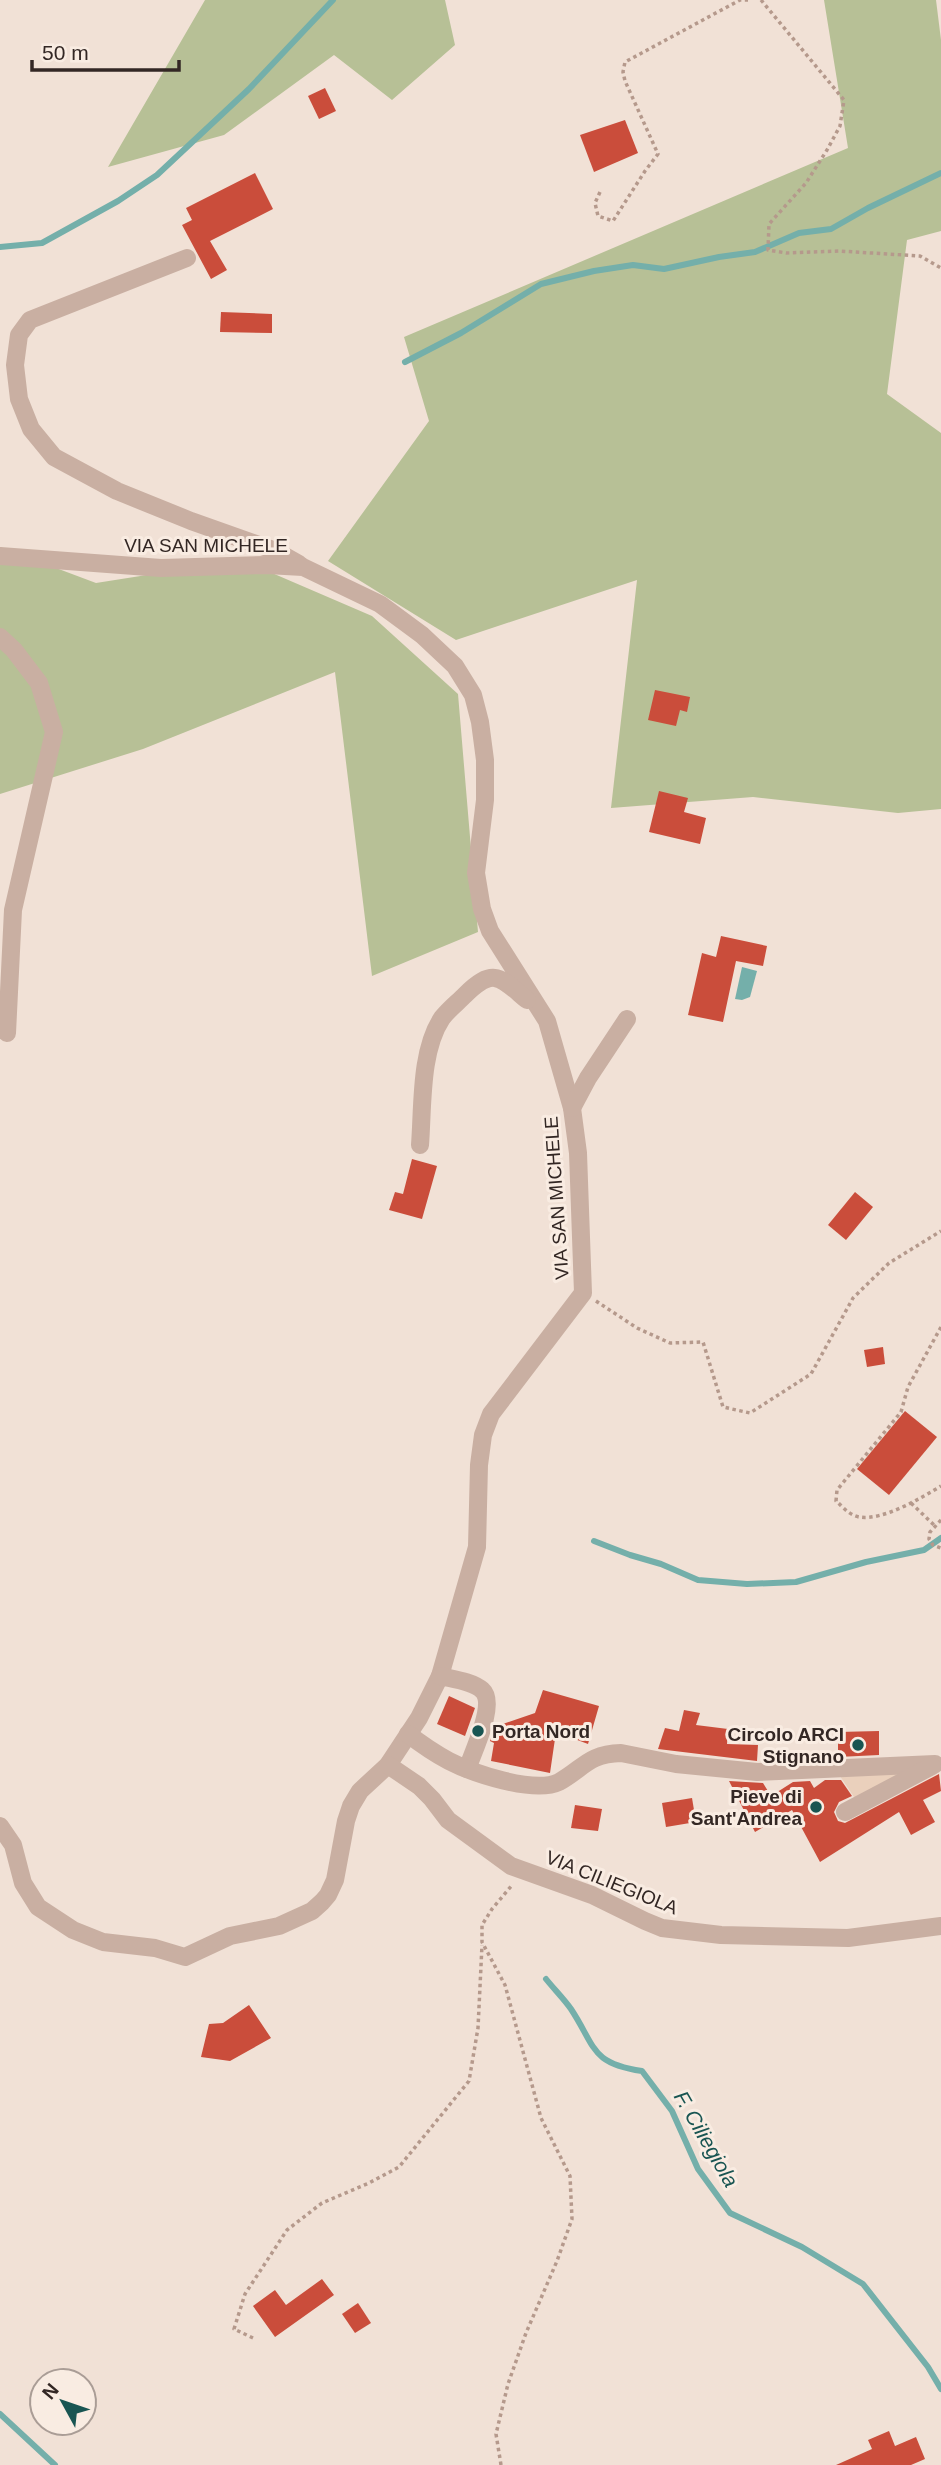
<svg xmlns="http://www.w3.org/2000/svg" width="941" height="2465" font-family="Helvetica,sans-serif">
<rect width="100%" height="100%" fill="#f1e1d6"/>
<g fill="#b7c096">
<polygon points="205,0 445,0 455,45 392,100 334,55 224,135 108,167"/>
<polygon points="824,0 936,0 941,40 941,231 907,240 887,394 941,433 941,809 898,813 753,797 611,808 637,580 456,640 328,561 429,421 404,337 848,148"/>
<polygon points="0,547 96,583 242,560 372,616 458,694 478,932 372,976 335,672 143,749 0,794"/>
</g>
<polygon fill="#ead0bc" points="934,1758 856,1800 836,1770"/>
<polygon fill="#74afaa" points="742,967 757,971 750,997 742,1000 735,999"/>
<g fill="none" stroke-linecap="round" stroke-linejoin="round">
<g stroke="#74afaa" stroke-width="6">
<polyline points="0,247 42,243 118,201 157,175 249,89 333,0"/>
<polyline points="405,362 461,333 541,284 594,271 633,265 664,269 719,257 755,252 799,233 831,229 868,208 941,173"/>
<polyline points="594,1541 630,1555 661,1564 698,1580 747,1584 796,1582 866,1562 924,1550 941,1538"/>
<path d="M546,1979C554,1989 564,1999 571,2009C596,2047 590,2063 642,2071L672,2111L698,2169L730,2213L802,2247L863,2284L928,2367L941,2389"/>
<polyline points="0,2414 55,2465"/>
</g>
</g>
<g fill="#ca4d3b">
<polygon points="325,88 336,111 319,119 308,96"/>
<polygon points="625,120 638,153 594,172 580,135"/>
<polygon points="255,173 273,209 210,241 227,270 211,279 182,225 192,220 186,208"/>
<polygon points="221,312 272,314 272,333 220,332"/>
<polygon points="655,690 690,697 687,712 680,710 676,726 648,720"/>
<polygon points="659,791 688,798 684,812 706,818 700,844 649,832"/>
<polygon points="721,936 767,946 763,966 736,961 723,1022 688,1015 702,953 716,957"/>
<polygon points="412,1159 437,1166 422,1219 389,1210 395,1192 403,1194"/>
<polygon points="855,1192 873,1207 846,1240 828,1225"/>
<polygon points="883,1347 885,1364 867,1367 864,1350"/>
<polygon points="905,1411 937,1437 889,1495 857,1469"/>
<polygon points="543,1690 599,1706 588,1744 556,1732 550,1773 491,1761 494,1743 490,1741 494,1727 535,1713"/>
<polygon points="449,1696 475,1708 465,1736 437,1724"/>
<polygon points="684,1710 700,1713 696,1725 728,1729 727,1744 758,1745 757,1761 658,1749 665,1728 679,1731"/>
<polygon points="879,1731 879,1755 838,1757 838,1732"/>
<polygon points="939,1774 941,1791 923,1800 935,1822 911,1835 899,1812 820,1862 792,1810 755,1832 729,1781 763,1783 771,1796 793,1782 810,1781 814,1788 825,1780 841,1780 852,1796 839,1802 834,1812 838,1821 845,1823"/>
<polygon points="692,1798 696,1822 666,1827 662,1803"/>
<polygon points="575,1805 602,1809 598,1831 571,1828"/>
<polygon points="249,2005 271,2038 230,2061 201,2057 209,2024 223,2023"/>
<polygon points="322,2279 334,2295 275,2337 253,2306 275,2290 286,2305"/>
<polygon points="358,2303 371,2323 355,2333 342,2314"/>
<polygon points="889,2431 895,2446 916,2437 925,2459 911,2465 836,2465 872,2449 868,2440"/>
</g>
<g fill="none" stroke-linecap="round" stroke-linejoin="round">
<g stroke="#b5998c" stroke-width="3.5" stroke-dasharray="3.5 3.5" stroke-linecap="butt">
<polyline points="761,0 844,100 840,126 827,150 806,183 769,224 768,250 786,253 839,251 920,256 941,268"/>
<polyline points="600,192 595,203 598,216 613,221 645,171 658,154 625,81 623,72 625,62 740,0 748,0"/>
<polyline points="596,1301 637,1328 670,1343 703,1342 723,1407 750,1413 811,1374 853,1298 889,1263 941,1231"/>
<path d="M941,1327L908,1387L901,1412L837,1490L836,1501C843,1507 849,1515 859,1517C883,1521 921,1498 941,1486"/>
<polyline points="911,1503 935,1526"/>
<polyline points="941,1520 930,1532 929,1539 933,1545 941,1548"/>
<polyline points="253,2338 234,2329 245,2294 287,2230 322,2203 369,2183 399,2167 469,2081 478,2028 482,1945"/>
<polyline points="501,2465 496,2434 508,2384 526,2333 557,2261 572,2219 570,2176 541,2118 505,1985 482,1942 482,1925 492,1909 513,1884"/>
</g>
<g stroke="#c9afa2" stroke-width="18">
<polyline points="187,258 30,320 19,335 15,365 19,399 31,429 54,457 117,491 191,521 276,551 299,564"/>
<polyline points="0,556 161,568 267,565 303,567 380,604 422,635 455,666 473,695 480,722 485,760 485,800 476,873 482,909 490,931 547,1021 572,1108 578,1153 583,1293 491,1414 483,1435 479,1465 477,1547 440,1676 419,1718 388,1765 360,1791 351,1806 346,1821 335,1880 328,1895 322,1902 312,1911 279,1926 230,1936 185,1957 155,1948 103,1942 73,1930 38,1907 23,1883 13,1845 0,1826"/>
<polyline points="0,637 14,650 39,683 54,732 13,910 7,1033"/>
<polyline points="572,1108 588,1078 627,1019"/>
<path d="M420,1145C423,1106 420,1051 442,1018C448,1010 458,1002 465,995C494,966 501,978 527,1000"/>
<path d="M440,1676C452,1679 472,1681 482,1690C497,1703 473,1752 467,1769"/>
<path d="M408,1734C421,1744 434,1753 449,1761C472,1773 534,1794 559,1782C584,1768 588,1754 621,1753L676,1764L757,1772L935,1764"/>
<polyline points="388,1765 419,1786 432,1799 448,1820 511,1866 592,1895 645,1921 662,1928 721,1935 848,1938 941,1926"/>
<polyline points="845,1812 932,1766"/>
</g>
</g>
<g fill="#195552" stroke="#f9ece2" stroke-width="2.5">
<circle cx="478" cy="1731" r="7"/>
<circle cx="858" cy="1745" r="7"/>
<circle cx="816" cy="1807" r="7"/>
</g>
<g text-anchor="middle" stroke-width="6" stroke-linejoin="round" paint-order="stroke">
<g font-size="19" fill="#332724" stroke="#f9ece2">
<text x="206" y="552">VIA SAN MICHELE</text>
<text transform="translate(556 1198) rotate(-94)" y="7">VIA SAN MICHELE</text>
<text transform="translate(612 1882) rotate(22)" y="7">VIA CILIEGIOLA</text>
</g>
<g font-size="19" font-weight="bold" fill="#332724" stroke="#f9ece2" text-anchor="end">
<text x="492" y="1738" text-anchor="start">Porta Nord</text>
<text x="844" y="1741">Circolo ARCI<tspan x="844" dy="22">Stignano</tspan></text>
<text x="802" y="1803">Pieve di<tspan x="802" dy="22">Sant'Andrea</tspan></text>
</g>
<g font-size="21" font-style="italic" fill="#195552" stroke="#f9ece2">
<text transform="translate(706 2139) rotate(60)" y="7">F. Ciliegiola</text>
</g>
</g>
<g transform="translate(63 2402) rotate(310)"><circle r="33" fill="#f9ece2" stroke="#aa9d96" stroke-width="2"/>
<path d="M0-5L12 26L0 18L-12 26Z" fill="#195552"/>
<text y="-10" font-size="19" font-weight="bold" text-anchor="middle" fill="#332724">N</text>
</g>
<path d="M32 60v10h147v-10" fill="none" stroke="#332724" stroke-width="3.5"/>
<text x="42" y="60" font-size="21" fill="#332724" stroke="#f9ece2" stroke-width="5" paint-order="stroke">50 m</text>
</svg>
